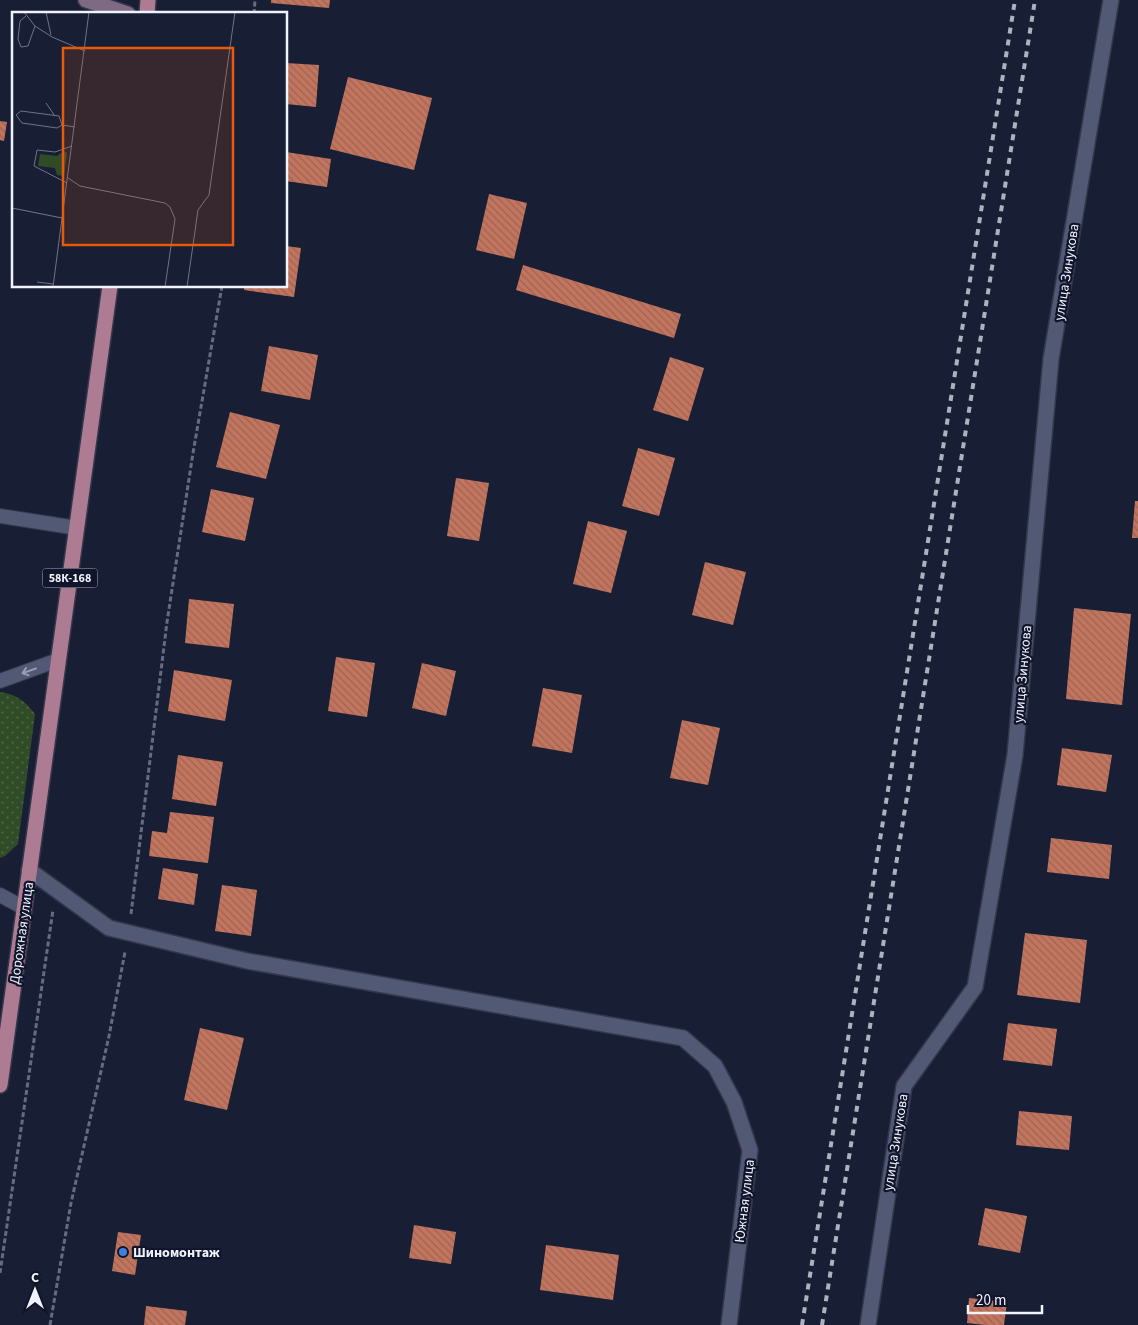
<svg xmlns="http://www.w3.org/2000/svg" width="1138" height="1325" font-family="'Source Sans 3',sans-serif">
<defs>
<pattern id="grass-dots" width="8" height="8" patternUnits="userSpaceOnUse" patternTransform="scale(1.25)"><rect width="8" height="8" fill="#304c26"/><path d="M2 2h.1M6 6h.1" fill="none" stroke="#4e6646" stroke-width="1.8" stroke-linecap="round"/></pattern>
<pattern id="building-back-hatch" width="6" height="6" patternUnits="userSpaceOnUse" patternTransform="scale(1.25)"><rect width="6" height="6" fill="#c3745d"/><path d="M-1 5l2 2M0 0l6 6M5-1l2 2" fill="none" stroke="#986557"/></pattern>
</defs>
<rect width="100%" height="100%" fill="#181f35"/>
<path fill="url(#grass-dots)" d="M0,692C16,694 25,701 35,714L18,844L5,856L0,858Z"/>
<g fill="url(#building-back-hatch)">
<polygon points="271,0 330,0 329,8 271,3"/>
<polygon points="286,63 319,65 316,107 286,104"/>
<polygon points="348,77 432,98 414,170 330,149"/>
<polygon points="0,121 7,122 4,141 0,140"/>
<polygon points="286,152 331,159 327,187 286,181"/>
<polygon points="489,194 527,203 514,259 476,250"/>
<polygon points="286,246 301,248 294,297 244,290 244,286 286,286"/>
<polygon points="523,265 681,314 674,338 516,290"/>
<polygon points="269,346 318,355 310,400 261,391"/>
<polygon points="670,357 704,368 688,421 653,410"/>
<polygon points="230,412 280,425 266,479 216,467"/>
<polygon points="638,448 675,458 659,516 622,506"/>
<polygon points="456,478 489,483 479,541 447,536"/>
<polygon points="211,489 254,498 245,541 202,532"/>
<polygon points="1135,501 1138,501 1138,538 1132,538"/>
<polygon points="588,521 627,531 611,593 573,584"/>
<polygon points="705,562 746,572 733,625 692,615"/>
<polygon points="189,599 234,604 229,648 185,643"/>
<polygon points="1074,608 1131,614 1122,705 1066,699"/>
<polygon points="336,657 375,663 367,717 328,711"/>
<polygon points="422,663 456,671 446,716 412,708"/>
<polygon points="174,670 232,680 225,721 168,711"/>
<polygon points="543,688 582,695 572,753 532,746"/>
<polygon points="682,720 720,728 708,785 670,778"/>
<polygon points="1062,748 1112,755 1106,792 1057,785"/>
<polygon points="178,755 223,762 216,806 172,799"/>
<polygon points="170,812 214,817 208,863 149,856 152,831 167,833"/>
<polygon points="1051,838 1112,845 1109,879 1047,872"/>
<polygon points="163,868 198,874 194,905 158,899"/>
<polygon points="222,885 257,890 251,936 215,931"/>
<polygon points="1025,933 1087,940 1080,1003 1017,995"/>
<polygon points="1008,1023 1057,1029 1052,1066 1003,1060"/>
<polygon points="200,1028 244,1038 227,1110 184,1100"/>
<polygon points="1019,1111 1072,1116 1069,1150 1016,1145"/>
<polygon points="985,1208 1027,1216 1020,1253 978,1245"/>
<polygon points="414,1225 456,1232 451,1264 409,1258"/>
<polygon points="118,1232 141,1235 135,1275 112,1271"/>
<polygon points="546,1245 619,1255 613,1300 540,1290"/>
<polygon points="969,1298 1007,1302 1004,1325 985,1325 967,1323"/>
<polygon points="146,1306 187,1311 185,1325 144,1325"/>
</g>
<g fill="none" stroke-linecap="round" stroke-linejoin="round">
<defs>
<g id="lane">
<polyline points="0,516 77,528"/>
<polyline points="0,681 58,660"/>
<polyline points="0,895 24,908"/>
</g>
<g id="street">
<polyline points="29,870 109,928 247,961 683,1038 715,1066 734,1102 750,1150 729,1325"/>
<polyline points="868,1325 904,1086 975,987 1015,755 1051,359 1111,0"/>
</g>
<polyline id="secondary" points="86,0 128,14"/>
<g id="primary">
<polyline points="147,14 148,0"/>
<polyline points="0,1085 110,286"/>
</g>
</defs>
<use href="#lane" stroke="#343749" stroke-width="16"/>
<use href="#street" stroke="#343749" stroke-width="18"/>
<use href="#secondary" stroke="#343749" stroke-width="18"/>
<use href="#primary" stroke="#343749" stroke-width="18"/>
<g stroke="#666b7d" stroke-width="3" stroke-dasharray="5 2.5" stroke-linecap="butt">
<polyline points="254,14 255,0"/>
<polyline points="131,914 167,622 193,453 222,286"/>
<polyline points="0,1273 53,910"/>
<polyline points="50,1325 71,1203 109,1036 125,952"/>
</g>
<use href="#lane" stroke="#515974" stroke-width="14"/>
<use href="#street" stroke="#515974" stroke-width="15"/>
<use href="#secondary" stroke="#7f6a83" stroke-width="15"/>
<use href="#primary" stroke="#ad7b92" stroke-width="15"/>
<g stroke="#aeb2bf" stroke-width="4" stroke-dasharray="6 6" stroke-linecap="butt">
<polyline points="802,1325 1015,0"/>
<polyline points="822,1325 1035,0"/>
</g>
</g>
<defs><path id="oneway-shaft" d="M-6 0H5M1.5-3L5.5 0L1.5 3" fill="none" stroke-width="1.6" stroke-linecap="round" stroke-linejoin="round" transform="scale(1.25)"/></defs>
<use stroke="#999eb2" href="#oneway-shaft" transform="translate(29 671) rotate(160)"/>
<circle fill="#3f7fe0" stroke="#10152b" stroke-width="2" cx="123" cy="1252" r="5"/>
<g text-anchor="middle" stroke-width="4.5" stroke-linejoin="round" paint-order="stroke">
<rect fill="#10152b" stroke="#adb0be" stroke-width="1" x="42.5" y="568.5" width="55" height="19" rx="4"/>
<g font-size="12" font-weight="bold" fill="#f0f3fd">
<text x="70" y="582">58К-168</text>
</g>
<g font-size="14" fill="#f0f3fd" stroke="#10152b">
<text transform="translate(1066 272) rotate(-81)" y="5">улица Зинукова</text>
<text transform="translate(1022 674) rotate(-85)" y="5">улица Зинукова</text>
<text transform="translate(21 933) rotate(-82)" y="5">Дорожная улица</text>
<text transform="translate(895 1142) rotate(-81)" y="5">улица Зинукова</text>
<text transform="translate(744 1201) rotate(-83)" y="5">Южная улица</text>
</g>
<g font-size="14" font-weight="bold" fill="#f0f3fd" stroke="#10152b" text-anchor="start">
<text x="133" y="1257">Шиномонтаж</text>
</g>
</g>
<g transform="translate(12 12)">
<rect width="275" height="275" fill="#181f35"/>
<path d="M52,139L55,141L52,164L45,163L43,156L26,154L28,142L45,144Z" fill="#304c26"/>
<path fill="none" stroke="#6e7485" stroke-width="1" d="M12,0L23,14L40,25L73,39M34,0L39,23M14,4L8,9L6,27L9,35L16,34L23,14M34,91L43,104M50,113L45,116L10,111L4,103L9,99L47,104L50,113L63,115M56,166L68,174L153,191L158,195L163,207L153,275M55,171L22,154L25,138L43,140L60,134M0,196L50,206M25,270L41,272M41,275L77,0M175,275L186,198L197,183L223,0"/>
<path fill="#e8590c" fill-opacity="0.15" stroke="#e8590c" stroke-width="2.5" d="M51,36H221V233H51Z"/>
<rect width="275" height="275" fill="none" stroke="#f0f3fd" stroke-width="2.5"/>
</g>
<g transform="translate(35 1290)" stroke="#10152b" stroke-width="4" paint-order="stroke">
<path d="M0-4L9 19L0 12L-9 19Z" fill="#f0f3fd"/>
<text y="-8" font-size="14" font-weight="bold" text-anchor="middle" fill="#f0f3fd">С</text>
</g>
<path d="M968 1305v8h74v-8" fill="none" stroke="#f0f3fd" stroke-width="2.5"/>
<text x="976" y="1305" font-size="15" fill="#f0f3fd" stroke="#10152b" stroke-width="4" paint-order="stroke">20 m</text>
</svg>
